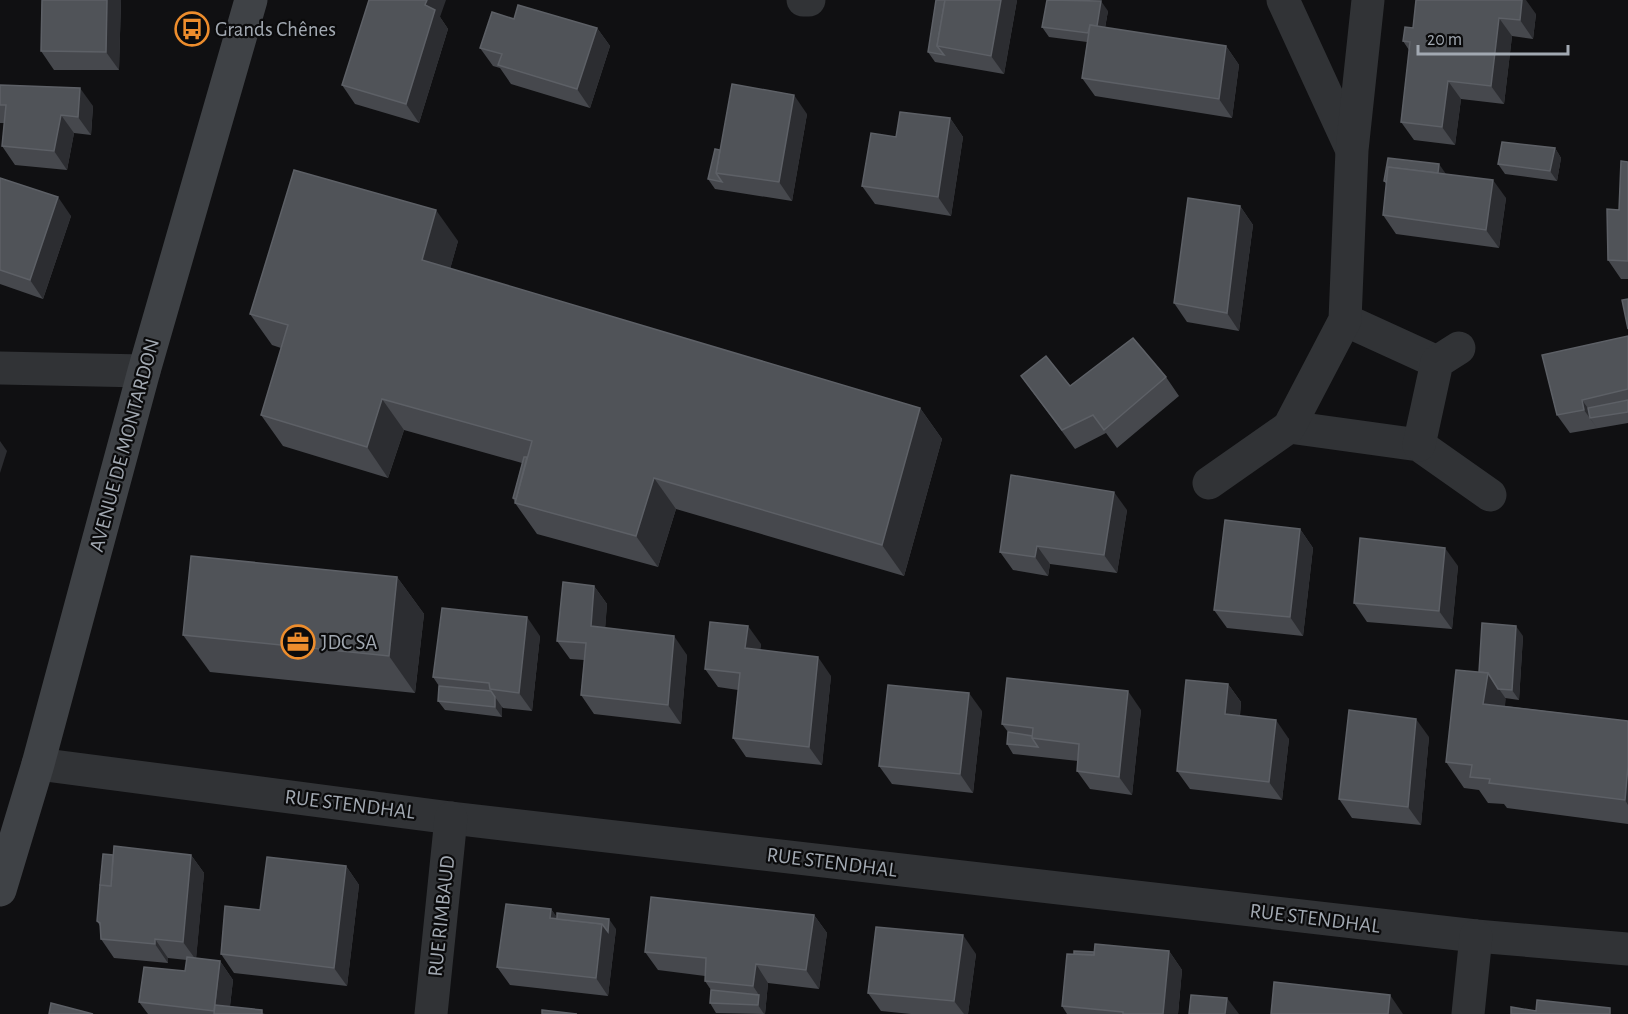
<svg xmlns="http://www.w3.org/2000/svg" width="1628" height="1014" font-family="'Alegreya Sans',sans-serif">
<rect width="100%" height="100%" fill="#101012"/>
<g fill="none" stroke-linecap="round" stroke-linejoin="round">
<g stroke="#313336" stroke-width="33">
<polyline points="803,0 809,0"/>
<polyline points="1283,0 1351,148"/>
<polyline points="1345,320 1437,362"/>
<polyline points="0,368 144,371"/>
<polyline points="1289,427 1419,445 1490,495"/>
<polyline points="1419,445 1437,362 1459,348"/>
<polyline points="1209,483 1289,427 1345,320 1352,150 1368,0"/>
<polyline points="38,764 451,818 1476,936 1628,949"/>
<polyline points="431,1014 451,818"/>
<polyline points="1468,1014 1476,936"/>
</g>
<polyline stroke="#3f4246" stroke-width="33" points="0,890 38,764 144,371 251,0"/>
</g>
<g fill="#46484d">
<polygon points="42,0 121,0 119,70 54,70 41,51"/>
<polygon points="1017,0 1004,74 935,62 928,52"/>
<polygon points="1108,11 1105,28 1226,46 1239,65 1232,118 1095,96 1082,78 1087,42 1049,37 1042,27"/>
<polygon points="1536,14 1533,39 1512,36 1504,104 1461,99 1455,145 1414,140 1401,122 1409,50 1403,41 1413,28"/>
<polygon points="440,17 448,29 419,123 355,104 342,85"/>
<polygon points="514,19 597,28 610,46 590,108 511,84 500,68 493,66 480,48"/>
<polygon points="0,85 93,106 91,135 74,133 67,170 15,165 2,146 4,123 0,123"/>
<polygon points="807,114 792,201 715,189 708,179 720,150"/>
<polygon points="950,118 963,137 951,216 875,204 862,186 896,137"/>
<polygon points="1555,148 1561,158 1557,181 1505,174 1498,164"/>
<polygon points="1628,162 1628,279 1621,279 1608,260 1619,210"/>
<polygon points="1446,174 1506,198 1499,248 1396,234 1383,215 1387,185 1384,181"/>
<polygon points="0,178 71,216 43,299 0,284"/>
<polygon points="1240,206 1253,225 1239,331 1187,322 1174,303"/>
<polygon points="458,241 450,269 920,408 942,439 904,576 676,509 658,567 537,534 515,503 513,498 522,463 404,430 388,478 283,446 261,415 281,348 272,345 250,314"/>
<polygon points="1628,336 1628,423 1570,433 1557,415"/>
<polygon points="1021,376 1070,386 1166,377 1179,396 1117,448 1106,433 1075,449"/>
<polygon points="1127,510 1117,573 1050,564 1048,576 1013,570 1000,552"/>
<polygon points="1300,529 1313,548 1303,636 1227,628 1214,610"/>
<polygon points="1458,566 1452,629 1367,622 1354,603"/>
<polygon points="397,577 424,614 415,693 210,672 183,635"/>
<polygon points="594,586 607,604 605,628 687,655 681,724 594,714 581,695 584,660 570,659 557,641"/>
<polygon points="540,636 532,711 503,708 502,707 502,717 445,710 438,701 439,686 433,677"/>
<polygon points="1523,636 1519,700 1505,698 1505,706 1628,721 1628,824 1507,808 1504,804 1488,803 1479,790 1464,788 1446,762 1479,672"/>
<polygon points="761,644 760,650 831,676 822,765 746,757 733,738 738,690 718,687 705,669"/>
<polygon points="1228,684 1241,702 1240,716 1289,739 1282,800 1190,789 1177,771"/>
<polygon points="1141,710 1132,795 1090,789 1077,771 1078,761 1013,754 1007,744 1008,732 1002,724"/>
<polygon points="982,711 973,793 892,784 879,766"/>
<polygon points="1429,737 1421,825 1352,818 1339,799"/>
<polygon points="113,855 191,855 204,873 196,958 220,961 233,980 230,1006 265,1014 148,1014 139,1002 185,971 187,960 168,958 168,963 114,958 101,939 100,926 97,921"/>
<polygon points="346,866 359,885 347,986 234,973 221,954 260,910"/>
<polygon points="551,909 557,918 616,929 608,996 510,985 497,967"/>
<polygon points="814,915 827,933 819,989 768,983 765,1014 716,1013 710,1003 711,990 705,981 705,976 658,970 645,952"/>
<polygon points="1169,951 1182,970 1178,1014 1067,1014 1062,1006 1074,954 1094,952"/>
<polygon points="976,954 968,1014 911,1014 881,1011 868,993"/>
</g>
<g fill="#2c2d31">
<polygon points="107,0 121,0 119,70 106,52"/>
<polygon points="427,0 446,0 440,17 448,29 419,123 406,104"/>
<polygon points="1001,0 1017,0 1004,74 991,56"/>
<polygon points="1522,0 1526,0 1536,14 1533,39 1520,20"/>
<polygon points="1101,1 1108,11 1102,44 1096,34"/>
<polygon points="1499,18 1512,36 1504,104 1491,86"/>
<polygon points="597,28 610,46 590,108 577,89"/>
<polygon points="1226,46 1239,65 1232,118 1219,99"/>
<polygon points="1448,81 1461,99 1455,145 1442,127"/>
<polygon points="80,88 93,106 91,135 78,117"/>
<polygon points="794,95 807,114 792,201 779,182"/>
<polygon points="61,115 74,133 67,170 54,151"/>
<polygon points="950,118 963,137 951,216 938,197"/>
<polygon points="1555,148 1561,158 1557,181 1550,171"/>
<polygon points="1439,164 1446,174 1438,181"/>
<polygon points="1493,180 1506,198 1499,248 1486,230"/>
<polygon points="58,197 71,216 43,299 30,280"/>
<polygon points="1240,206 1253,225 1239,331 1227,313"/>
<polygon points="436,210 458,241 444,291 422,260"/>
<polygon points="382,399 404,430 388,478 367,447"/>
<polygon points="1582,400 1595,418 1590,418 1597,428 1584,410"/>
<polygon points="920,408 942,439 904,576 882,545"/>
<polygon points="0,441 7,451 0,473"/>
<polygon points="654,478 676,509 658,567 636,536"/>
<polygon points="1114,492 1127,510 1117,573 1104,555"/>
<polygon points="1300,529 1313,548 1303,636 1290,617"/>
<polygon points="1037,546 1050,564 1048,576 1035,557"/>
<polygon points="1445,548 1458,566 1452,629 1439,611"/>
<polygon points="397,577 424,614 415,693 389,656"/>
<polygon points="594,586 607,604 604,645 591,626"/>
<polygon points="527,617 540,636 532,711 519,693"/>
<polygon points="748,626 761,644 758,666 745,648"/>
<polygon points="1516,626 1523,636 1519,700 1512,690"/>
<polygon points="674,636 687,655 681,724 668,705"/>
<polygon points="818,657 831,676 822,765 809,747"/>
<polygon points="1488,673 1506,699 1501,730 1483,704"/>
<polygon points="1228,684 1241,702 1238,732 1225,714"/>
<polygon points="1128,691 1141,710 1132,795 1119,777"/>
<polygon points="969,693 982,711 973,793 960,774"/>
<polygon points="495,697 502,707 502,717 495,707"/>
<polygon points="1416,719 1429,737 1421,825 1408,807"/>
<polygon points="1276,720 1289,739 1282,800 1269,782"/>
<polygon points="1628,766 1628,805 1625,800"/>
<polygon points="191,855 204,873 196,960 183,942"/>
<polygon points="346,866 359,885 347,986 334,968"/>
<polygon points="551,909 564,927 550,918"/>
<polygon points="814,915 827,933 819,989 806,970"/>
<polygon points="609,919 616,929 608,996 596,978 602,924"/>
<polygon points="963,935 976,954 968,1014 964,1014 954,1001"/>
<polygon points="155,939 168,958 168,963 155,944"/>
<polygon points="1169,951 1182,970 1178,1014 1163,1014"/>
<polygon points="220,961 233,980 229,1014 215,1011"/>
<polygon points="756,964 768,983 765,1014 764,1014 758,1005 759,995 753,986"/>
<polygon points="1390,995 1403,1014 1388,1014"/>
<polygon points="1227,998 1239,1014 1225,1014"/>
</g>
<g fill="#505358" stroke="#5d6066" stroke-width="1.5">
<polygon points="42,0 107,0 106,52 41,51"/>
<polygon points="369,0 427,0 425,5 435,10 406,104 342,85"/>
<polygon points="936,0 945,0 937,46 944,55 928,52"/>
<polygon points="945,0 1001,0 991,56 937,46"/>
<polygon points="1047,0 1101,1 1097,26 1090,25 1088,33 1042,27"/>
<polygon points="1416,0 1522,0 1520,20 1499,18 1491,86 1448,81 1442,127 1401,122 1410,42 1403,41 1405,27 1413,28"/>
<polygon points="518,5 597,28 577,89 498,65 502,54 480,48 492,12 514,19"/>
<polygon points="1090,25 1226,46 1219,99 1082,78"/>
<polygon points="732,84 794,95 779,182 716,173"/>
<polygon points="0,85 80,88 78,117 61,115 54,151 2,146 6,105 0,105"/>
<polygon points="900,112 950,118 938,197 862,186 871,133 896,137"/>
<polygon points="1502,142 1555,148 1550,171 1498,164"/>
<polygon points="715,149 720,150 716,173 722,182 708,179"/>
<polygon points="1388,158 1439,164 1438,173 1388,167 1387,182 1384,181"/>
<polygon points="1621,161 1628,162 1628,261 1608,260 1607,209 1619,210"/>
<polygon points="1388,167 1493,180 1486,230 1383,215"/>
<polygon points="294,170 436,210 422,260 920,408 882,545 654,478 636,536 515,503 532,441 382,399 367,447 261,415 288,325 250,314"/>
<polygon points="0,178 58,197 30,280 0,270"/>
<polygon points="1188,198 1240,206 1227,313 1174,303"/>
<polygon points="1628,299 1628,329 1622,300"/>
<polygon points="1628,336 1628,389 1582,400 1584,410 1557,415 1542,355"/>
<polygon points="1133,338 1166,377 1104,430 1093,415 1062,430 1021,376 1046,356 1070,386"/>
<polygon points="1628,400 1628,412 1590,418 1588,408"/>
<polygon points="524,457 527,457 516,499 513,498"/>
<polygon points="1011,475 1114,492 1104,555 1037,546 1035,557 1000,552"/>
<polygon points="1225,520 1300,529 1290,617 1214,610"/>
<polygon points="1360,538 1445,548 1439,611 1354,603"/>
<polygon points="191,556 397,577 389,656 183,635"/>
<polygon points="563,582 594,586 591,626 674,636 668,705 581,695 586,643 557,641"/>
<polygon points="442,608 527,617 519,693 490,689 489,683 433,677"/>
<polygon points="710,622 748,626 745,648 818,657 809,747 733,738 740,673 705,669"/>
<polygon points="1482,623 1516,626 1512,690 1498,689 1488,673 1479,672"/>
<polygon points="1456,670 1488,673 1483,704 1628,721 1628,766 1625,800 1489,783 1490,779 1470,777 1472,765 1446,762"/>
<polygon points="1007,678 1128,691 1119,777 1077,771 1079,744 1032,738 1033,728 1002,724"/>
<polygon points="1186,680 1228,684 1225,714 1276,720 1269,782 1177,771"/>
<polygon points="888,685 969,693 960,774 879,766"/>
<polygon points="439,686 491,691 495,697 495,707 438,701"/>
<polygon points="1349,710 1416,719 1408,807 1339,799"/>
<polygon points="1008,732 1032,736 1032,738 1038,747 1007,744"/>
<polygon points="114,846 191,855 183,942 155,939 155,944 101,939 100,923 97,921 100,885 111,886"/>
<polygon points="103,854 113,855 111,886 100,885"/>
<polygon points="267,857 346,866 334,968 221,954 225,906 260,910"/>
<polygon points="651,897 814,915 806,970 756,964 753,986 705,981 706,958 645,952"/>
<polygon points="506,904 551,909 550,918 602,924 596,978 497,967"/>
<polygon points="557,913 609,919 608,932 602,924 557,919"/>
<polygon points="876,927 963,935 954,1001 868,993"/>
<polygon points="1095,944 1169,951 1163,1014 1123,1014 1123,1012 1062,1006 1067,954 1094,955"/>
<polygon points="1074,951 1094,952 1094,955 1074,954"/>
<polygon points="187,957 220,961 214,1011 139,1002 144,967 185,971"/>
<polygon points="1274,982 1390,995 1388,1014 1271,1014"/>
<polygon points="711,990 759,995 758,1005 710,1003"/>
<polygon points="1191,995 1227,998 1225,1014 1189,1014"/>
<polygon points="1537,1000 1610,1008 1610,1014 1511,1014 1511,1007 1536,1011"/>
<polygon points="51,1003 93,1014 49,1014"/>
<polygon points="215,1005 262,1010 262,1014 214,1014"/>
<polygon points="542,1010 577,1014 542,1014"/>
</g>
<defs>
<symbol id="bus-ring" viewBox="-11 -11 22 22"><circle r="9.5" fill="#0b0b0c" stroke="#ed8d2d" stroke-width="1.5"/><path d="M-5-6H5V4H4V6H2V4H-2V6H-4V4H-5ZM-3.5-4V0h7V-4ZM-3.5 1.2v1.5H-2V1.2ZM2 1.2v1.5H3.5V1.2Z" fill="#ed8d2d"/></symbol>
<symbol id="office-ring" viewBox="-11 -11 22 22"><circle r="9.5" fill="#0b0b0c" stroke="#ed8d2d" stroke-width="1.5"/><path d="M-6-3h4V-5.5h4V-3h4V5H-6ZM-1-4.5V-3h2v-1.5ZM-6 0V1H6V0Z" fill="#ed8d2d"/></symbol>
</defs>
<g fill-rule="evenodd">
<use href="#bus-ring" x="173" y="10" width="38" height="38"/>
<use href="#office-ring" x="279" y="623" width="38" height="38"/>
</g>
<g text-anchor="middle" stroke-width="4.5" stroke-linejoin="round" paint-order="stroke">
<g font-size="21" fill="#a2a9b2" stroke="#0b0b0c" text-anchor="start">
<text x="215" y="36">Grands Chênes</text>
<text x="321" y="649">JDC SA</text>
</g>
<g font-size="21" fill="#a2a9b2" stroke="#0b0b0c">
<text transform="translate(124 445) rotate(-75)" y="7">AVENUE DE MONTARDON</text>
<text transform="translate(350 804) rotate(7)" y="7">RUE STENDHAL</text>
<text transform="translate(832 862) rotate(7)" y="7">RUE STENDHAL</text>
<text transform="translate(441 916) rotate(-84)" y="7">RUE RIMBAUD</text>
<text transform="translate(1315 918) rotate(7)" y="7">RUE STENDHAL</text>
</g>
</g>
<path d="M1418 45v9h150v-9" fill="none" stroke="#a2a9b2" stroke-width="3"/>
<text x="1427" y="45" font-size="18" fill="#a2a9b2" stroke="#0b0b0c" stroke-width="4.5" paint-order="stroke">20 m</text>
</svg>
